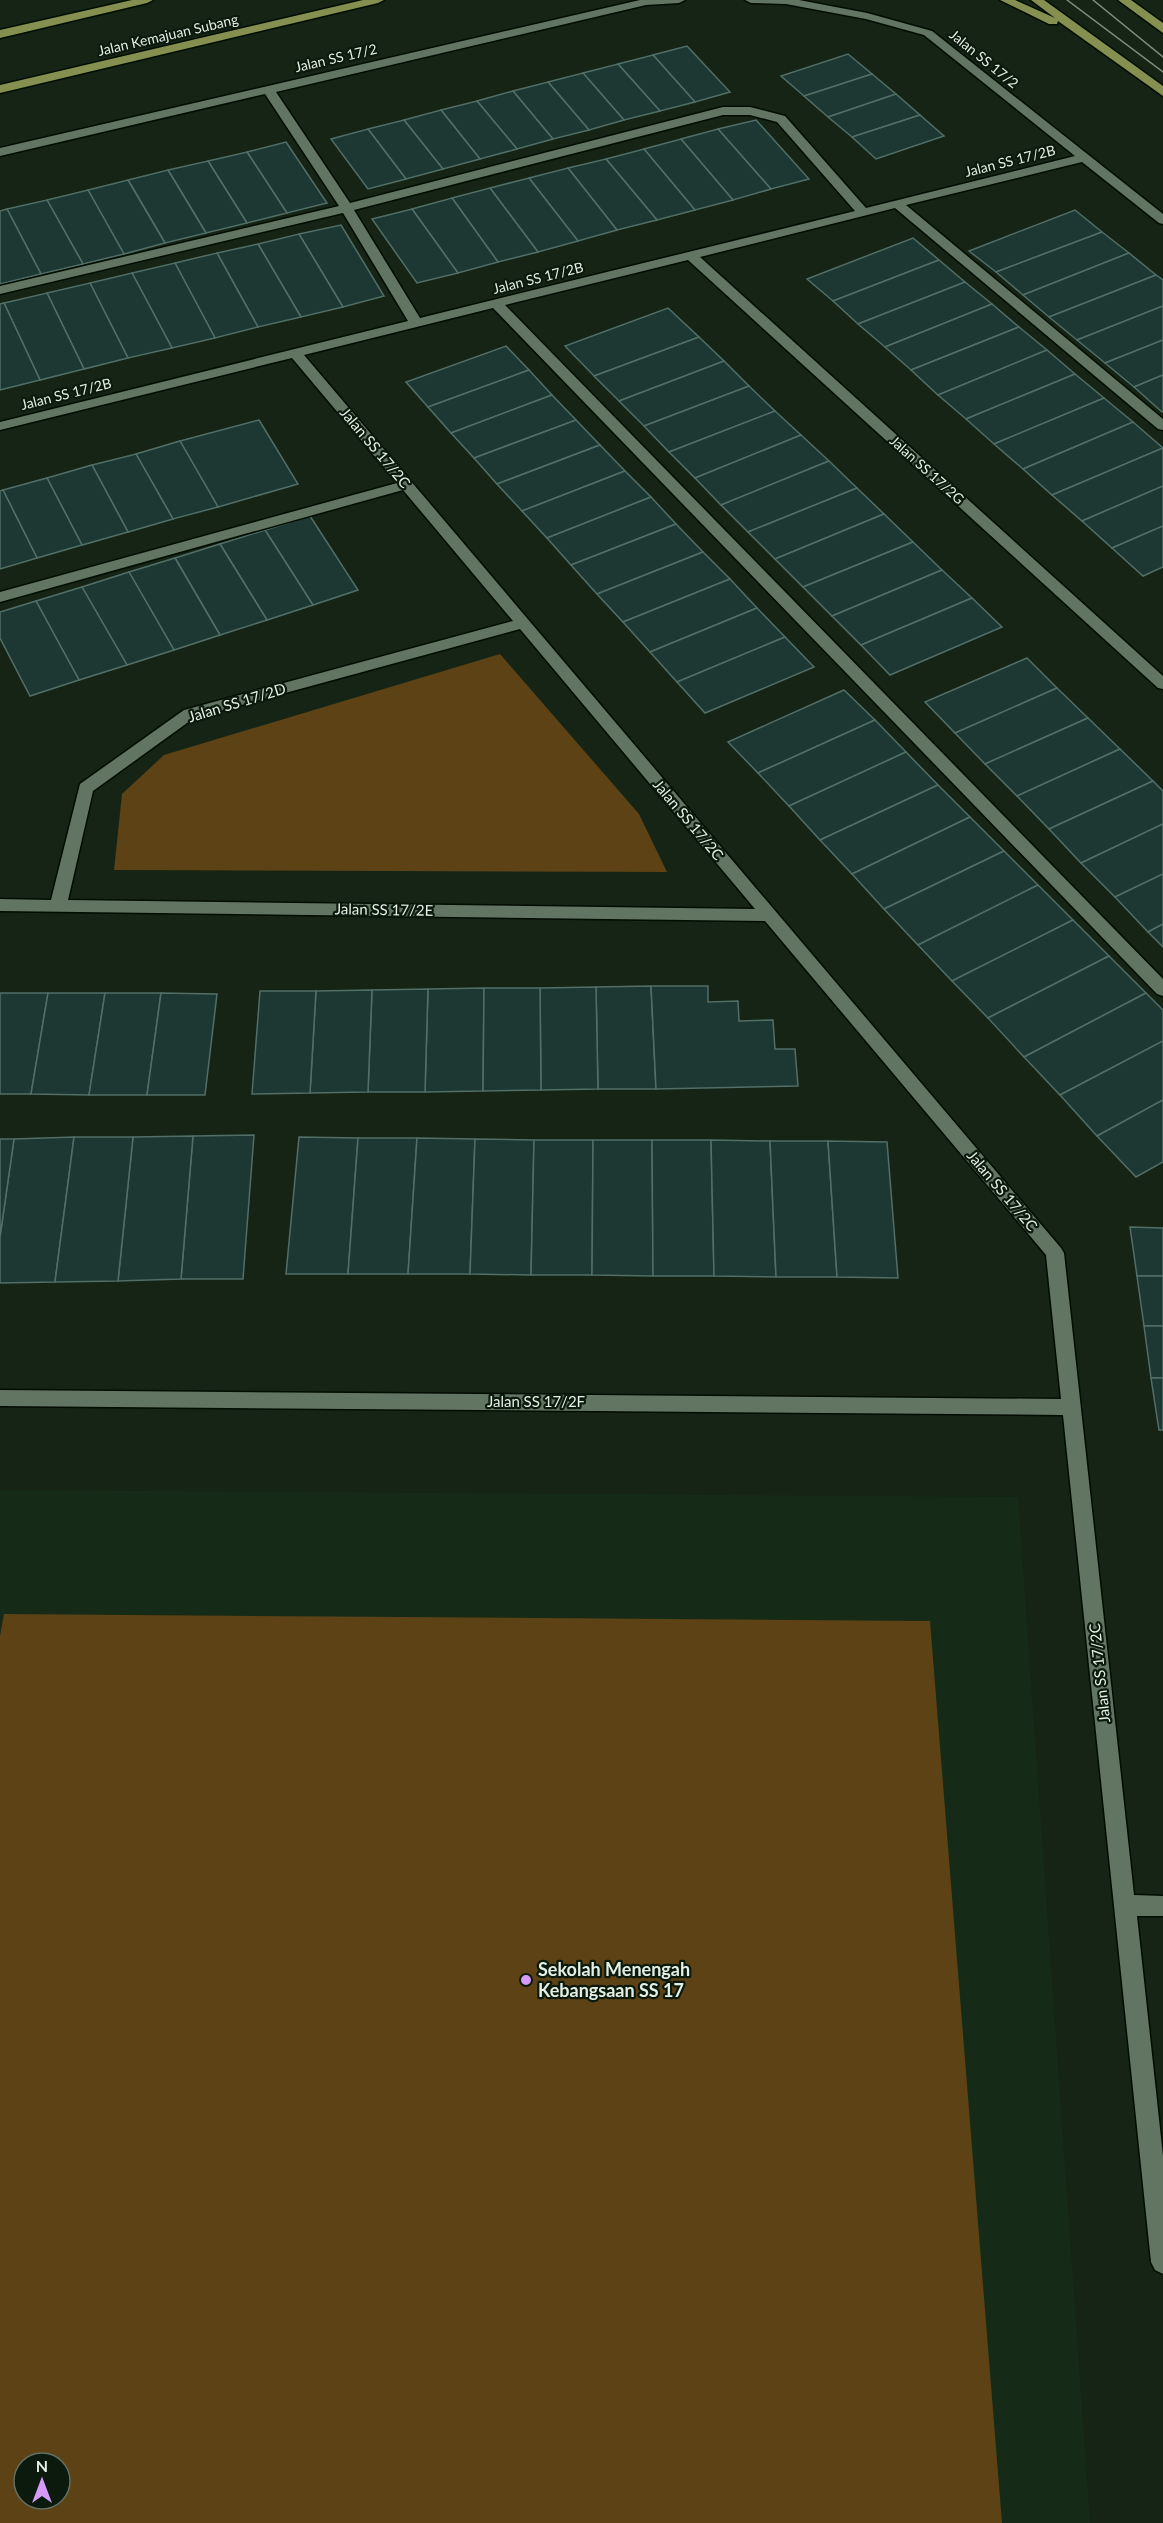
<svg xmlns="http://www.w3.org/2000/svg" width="1163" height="2523" font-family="Lato,sans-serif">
<rect width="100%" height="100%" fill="#152415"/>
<path fill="#162b17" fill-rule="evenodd" d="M0,1490L1018,1497L1090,2523H0ZM24,2463H60V2499H24Z"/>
<g fill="#5c4215" fill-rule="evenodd">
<polygon points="500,654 639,814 667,872 114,870 122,794 164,755"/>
<path d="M4,1614L930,1621L1002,2523H0V1636ZM24,2463H60V2499H24Z"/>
</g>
<g fill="#1d3832" stroke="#516e67" stroke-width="1.5">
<polygon points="687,46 730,92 695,102 653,55"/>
<polygon points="848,54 872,74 804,96 781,76"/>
<polygon points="653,55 695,102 660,111 618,64"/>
<polygon points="618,64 660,111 624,120 583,73"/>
<polygon points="583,73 624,120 589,130 548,82"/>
<polygon points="872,74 896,94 828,117 804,96"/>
<polygon points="548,82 589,130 553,139 513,91"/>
<polygon points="513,91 553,139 517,149 477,101"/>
<polygon points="896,94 920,115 852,137 828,117"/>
<polygon points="477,101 517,149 480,159 441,110"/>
<polygon points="441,110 480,159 443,169 404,120"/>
<polygon points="920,115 944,136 876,159 852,137"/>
<polygon points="404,120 443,169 406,179 368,129"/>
<polygon points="756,120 809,179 771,189 718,129"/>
<polygon points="368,129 406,179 368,189 331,139"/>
<polygon points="718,129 771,189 733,200 681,139"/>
<polygon points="681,139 733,200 695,210 644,149"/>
<polygon points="286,142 327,203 287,213 247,152"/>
<polygon points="644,149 695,210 657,220 606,159"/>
<polygon points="247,152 287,213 247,223 208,161"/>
<polygon points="606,159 657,220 617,230 568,168"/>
<polygon points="208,161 247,223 206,233 168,170"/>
<polygon points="568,168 617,230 578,241 529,178"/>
<polygon points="168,170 206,233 165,243 128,180"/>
<polygon points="529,178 578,241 538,252 490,188"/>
<polygon points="128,180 165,243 124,254 88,190"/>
<polygon points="490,188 538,252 498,262 452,198"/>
<polygon points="88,190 124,254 83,264 47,200"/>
<polygon points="452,198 498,262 458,273 412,209"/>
<polygon points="47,200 83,264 41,274 7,209"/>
<polygon points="7,209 41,274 0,284 0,211"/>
<polygon points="412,209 458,273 417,283 372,219"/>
<polygon points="1075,210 1102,232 996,272 969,251"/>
<polygon points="341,225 384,296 343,307 299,234"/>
<polygon points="1102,232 1129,253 1023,295 996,272"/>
<polygon points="299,234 343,307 301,317 258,244"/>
<polygon points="913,238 939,260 833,301 807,279"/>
<polygon points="258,244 301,317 258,327 217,253"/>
<polygon points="217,253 258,327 215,338 175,263"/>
<polygon points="1129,253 1156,275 1049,317 1023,295"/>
<polygon points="939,260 965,282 858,324 833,301"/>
<polygon points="175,263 215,338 172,348 132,273"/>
<polygon points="132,273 172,348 128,358 90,283"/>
<polygon points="1156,275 1163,280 1163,306 1077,340 1049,317"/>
<polygon points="965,282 992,304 885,347 858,324"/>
<polygon points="90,283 128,358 84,369 47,293"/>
<polygon points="47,293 84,369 40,380 4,303"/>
<polygon points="4,303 40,380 0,390 0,304"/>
<polygon points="992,304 1019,327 911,370 885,347"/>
<polygon points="1163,306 1163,340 1105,363 1077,340"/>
<polygon points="668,308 699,337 594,376 565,346"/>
<polygon points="1019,327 1047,350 938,395 911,370"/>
<polygon points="699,337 724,361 619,401 594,376"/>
<polygon points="1163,340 1163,375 1134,387 1105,363"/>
<polygon points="506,346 529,370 428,407 406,382"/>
<polygon points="1047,350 1075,374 966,419 938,395"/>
<polygon points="724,361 749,386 644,426 619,401"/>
<polygon points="529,370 552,395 451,433 428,407"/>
<polygon points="1075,374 1104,398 994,444 966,419"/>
<polygon points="1163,375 1163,411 1162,412 1134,387"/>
<polygon points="749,386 775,411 669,452 644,426"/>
<polygon points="552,395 576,420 474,458 451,433"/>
<polygon points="1104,398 1133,422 1023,469 994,444"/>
<polygon points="775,411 801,435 695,478 669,452"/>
<polygon points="259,420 298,484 218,507 180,441"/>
<polygon points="576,420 600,445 497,484 474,458"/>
<polygon points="1133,422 1163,448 1052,495 1023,469"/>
<polygon points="801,435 829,461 721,505 695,478"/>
<polygon points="180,441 218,507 173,519 136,454"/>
<polygon points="600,445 625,471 522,511 497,484"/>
<polygon points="1163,448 1163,486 1082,521 1052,495"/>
<polygon points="136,454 173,519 128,532 92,465"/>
<polygon points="829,461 857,488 748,532 721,505"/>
<polygon points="92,465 128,532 82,545 47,478"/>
<polygon points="625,471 651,497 547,538 522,511"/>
<polygon points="47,478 82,545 37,558 3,490"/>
<polygon points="1163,486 1163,526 1112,548 1082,521"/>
<polygon points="857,488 884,514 775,559 748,532"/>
<polygon points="3,490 37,558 0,569 0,491"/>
<polygon points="651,497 676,524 571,565 547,538"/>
<polygon points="884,514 913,542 803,587 775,559"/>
<polygon points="310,516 358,590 313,605 265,530"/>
<polygon points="676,524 703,552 597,594 571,565"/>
<polygon points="1163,526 1163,567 1143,576 1112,548"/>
<polygon points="265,530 313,605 267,620 220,544"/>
<polygon points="913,542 942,570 832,616 803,587"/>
<polygon points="220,544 267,620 220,635 175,558"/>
<polygon points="703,552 730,579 623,622 597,594"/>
<polygon points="175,558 220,635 174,650 129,572"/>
<polygon points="942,570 972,598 861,645 832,616"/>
<polygon points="129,572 174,650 127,665 82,587"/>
<polygon points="730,579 757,608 650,652 623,622"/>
<polygon points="82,587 127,665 79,680 36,601"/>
<polygon points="972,598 1002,627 890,675 861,645"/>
<polygon points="36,601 79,680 30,696 0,638 0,612"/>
<polygon points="757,608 785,637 677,682 650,652"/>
<polygon points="785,637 814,667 705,713 677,682"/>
<polygon points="1027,658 1057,688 955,733 925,702"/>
<polygon points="1057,688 1088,718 985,764 955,733"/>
<polygon points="844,690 875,720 758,773 728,742"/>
<polygon points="1088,718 1120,749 1017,796 985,764"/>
<polygon points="875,720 906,752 789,806 758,773"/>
<polygon points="1120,749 1153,781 1049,829 1017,796"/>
<polygon points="906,752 938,785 820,840 789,806"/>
<polygon points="1153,781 1163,791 1163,824 1081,863 1049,829"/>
<polygon points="938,785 970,817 852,874 820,840"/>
<polygon points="970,817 1004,851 884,909 852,874"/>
<polygon points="1163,824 1163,874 1115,897 1081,863"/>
<polygon points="1004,851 1038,885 918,945 884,909"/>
<polygon points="1163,874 1163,924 1148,932 1115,897"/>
<polygon points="1038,885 1073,920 952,981 918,945"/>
<polygon points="1073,920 1109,956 988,1018 952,981"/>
<polygon points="1163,924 1163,947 1148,932"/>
<polygon points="1109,956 1146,993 1024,1057 988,1018"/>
<polygon points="651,986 656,1089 598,1089 596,987"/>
<polygon points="651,986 708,986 708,1002 738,1001 739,1021 773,1020 775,1049 795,1049 798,1086 656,1089"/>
<polygon points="596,987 598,1089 541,1090 540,988"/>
<polygon points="484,988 483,1091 425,1092 428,989"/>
<polygon points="484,988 540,988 541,1090 483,1091"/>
<polygon points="428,989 425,1092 368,1092 372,990"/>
<polygon points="372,990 368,1092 310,1093 316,991"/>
<polygon points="260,991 316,991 310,1093 252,1094"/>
<polygon points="0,993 48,993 31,1094 0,1094"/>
<polygon points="48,993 105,993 89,1095 31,1094"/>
<polygon points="105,993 161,993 147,1095 89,1095"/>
<polygon points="161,993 217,994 205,1095 147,1095"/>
<polygon points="1146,993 1163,1010 1163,1041 1060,1095 1024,1057"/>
<polygon points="1163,1041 1163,1100 1097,1136 1060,1095"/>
<polygon points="1163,1100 1163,1162 1136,1177 1097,1136"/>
<polygon points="254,1135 243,1279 181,1279 193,1136"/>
<polygon points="193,1136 181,1279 118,1281 133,1137"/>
<polygon points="74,1137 55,1282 0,1283 0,1237 14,1139"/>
<polygon points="74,1137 133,1137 118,1281 55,1282"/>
<polygon points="299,1137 358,1138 348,1274 286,1274"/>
<polygon points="358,1138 417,1138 408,1274 348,1274"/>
<polygon points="417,1138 475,1139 470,1274 408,1274"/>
<polygon points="0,1139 14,1139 0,1237"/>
<polygon points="475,1139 534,1140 531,1275 470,1274"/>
<polygon points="534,1140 593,1140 592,1275 531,1275"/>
<polygon points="593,1140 652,1140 653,1276 592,1275"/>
<polygon points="652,1140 711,1140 714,1276 653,1276"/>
<polygon points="711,1140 770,1141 776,1277 714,1276"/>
<polygon points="770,1141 828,1141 837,1277 776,1277"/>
<polygon points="828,1141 887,1142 898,1278 837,1277"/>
<polygon points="1130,1227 1163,1228 1163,1276 1137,1276"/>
<polygon points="1137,1276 1163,1276 1163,1326 1144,1326"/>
<polygon points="1144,1326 1163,1326 1163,1378 1151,1378"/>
<polygon points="1151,1378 1163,1378 1163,1430 1159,1430"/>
</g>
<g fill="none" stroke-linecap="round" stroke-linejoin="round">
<defs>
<path id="minor" d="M640,0H685L679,3L646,5L276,92L350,203L723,107H750L785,116L866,208L1075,156L924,35L866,19L786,4L751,3L745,0H799L867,13L932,31L1163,214V224L1159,223L1082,162L906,205L1163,419V430L1158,429L895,208L700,257L1163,676V689L1158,688L688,260L505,305L1163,979V996L1157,994L493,308L304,355L1061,1248L1064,1253L1134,1895L1163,1896V1916H1137L1163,2156V2274L1155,2270L1151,2262L1063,1415L0,1406V1390L1061,1399L1046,1255L765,921L0,911V899L51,900L80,784L184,710L513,621L403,490L0,602V592L397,483L292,358L0,430V422L408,321L343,213L0,294V286L339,206L265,94L0,156V148ZM723,115H750L777,122L855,211L420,318L354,210ZM520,629L755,909L68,900L93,791L194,718Z"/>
<g id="major">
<polygon points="132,0 153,0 147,3 0,38 0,30"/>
<polygon points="363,0 384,0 378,3 0,93 0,85"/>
<polygon points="1000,0 1015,0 1055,18 1031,0 1044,0 1163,86 1163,96 1058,21 1057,24 1049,24"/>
<polygon points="1118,0 1131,0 1163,23 1163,33"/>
</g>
</defs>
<use href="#minor" stroke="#020d02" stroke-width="3"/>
<use href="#major" stroke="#020d02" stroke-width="3"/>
<use href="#minor" fill="#627462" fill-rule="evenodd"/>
<use href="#major" fill="#858f4f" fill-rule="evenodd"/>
<g stroke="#808d80" stroke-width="1.5">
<polyline points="1067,0 1163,72"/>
<polyline points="1093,0 1163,57"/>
</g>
</g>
<circle fill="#d69bfa" stroke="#0b1a0c" stroke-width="2" cx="526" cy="1980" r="6"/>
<g text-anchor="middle" stroke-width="4.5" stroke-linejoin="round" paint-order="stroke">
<g font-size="14" fill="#e4eee4" stroke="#0b1a0c">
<text transform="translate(168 35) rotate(-13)" y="5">Jalan Kemajuan Subang</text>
<text transform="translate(336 58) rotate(-13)" y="5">Jalan SS 17/2</text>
<text transform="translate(984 59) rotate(39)" y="5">Jalan SS 17/2</text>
<text transform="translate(1010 161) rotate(-14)" y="5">Jalan SS 17/2B</text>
<text transform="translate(538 278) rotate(-14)" y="5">Jalan SS 17/2B</text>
<text transform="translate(66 394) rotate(-14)" y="5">Jalan SS 17/2B</text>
<text transform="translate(927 470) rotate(42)" y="5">Jalan SS 17/2G</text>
</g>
<g font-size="15" fill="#e4eee4" stroke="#0b1a0c">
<text transform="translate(375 448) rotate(50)" y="5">Jalan SS 17/2C</text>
<text transform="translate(237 703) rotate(-17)" y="5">Jalan SS 17/2D</text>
<text transform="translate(688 820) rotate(50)" y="5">Jalan SS 17/2C</text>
<text transform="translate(384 910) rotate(1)" y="5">Jalan SS 17/2E</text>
<text transform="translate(1002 1191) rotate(50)" y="5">Jalan SS 17/2C</text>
<text x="536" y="1407">Jalan SS 17/2F</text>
<text transform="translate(1100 1673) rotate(-96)" y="5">Jalan SS 17/2C</text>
</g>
<g font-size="18" font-weight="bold" fill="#e4eee4" stroke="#0b1a0c" text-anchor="start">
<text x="538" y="1976">Sekolah Menengah<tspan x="538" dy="21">Kebangsaan SS 17</tspan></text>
</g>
</g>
<g transform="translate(42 2481)"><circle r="28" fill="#0b1a0c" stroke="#626f62" stroke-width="1.5"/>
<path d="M0-4.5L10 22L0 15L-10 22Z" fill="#d69bfa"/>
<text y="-9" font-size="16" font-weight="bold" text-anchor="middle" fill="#e4eee4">N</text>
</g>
</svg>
